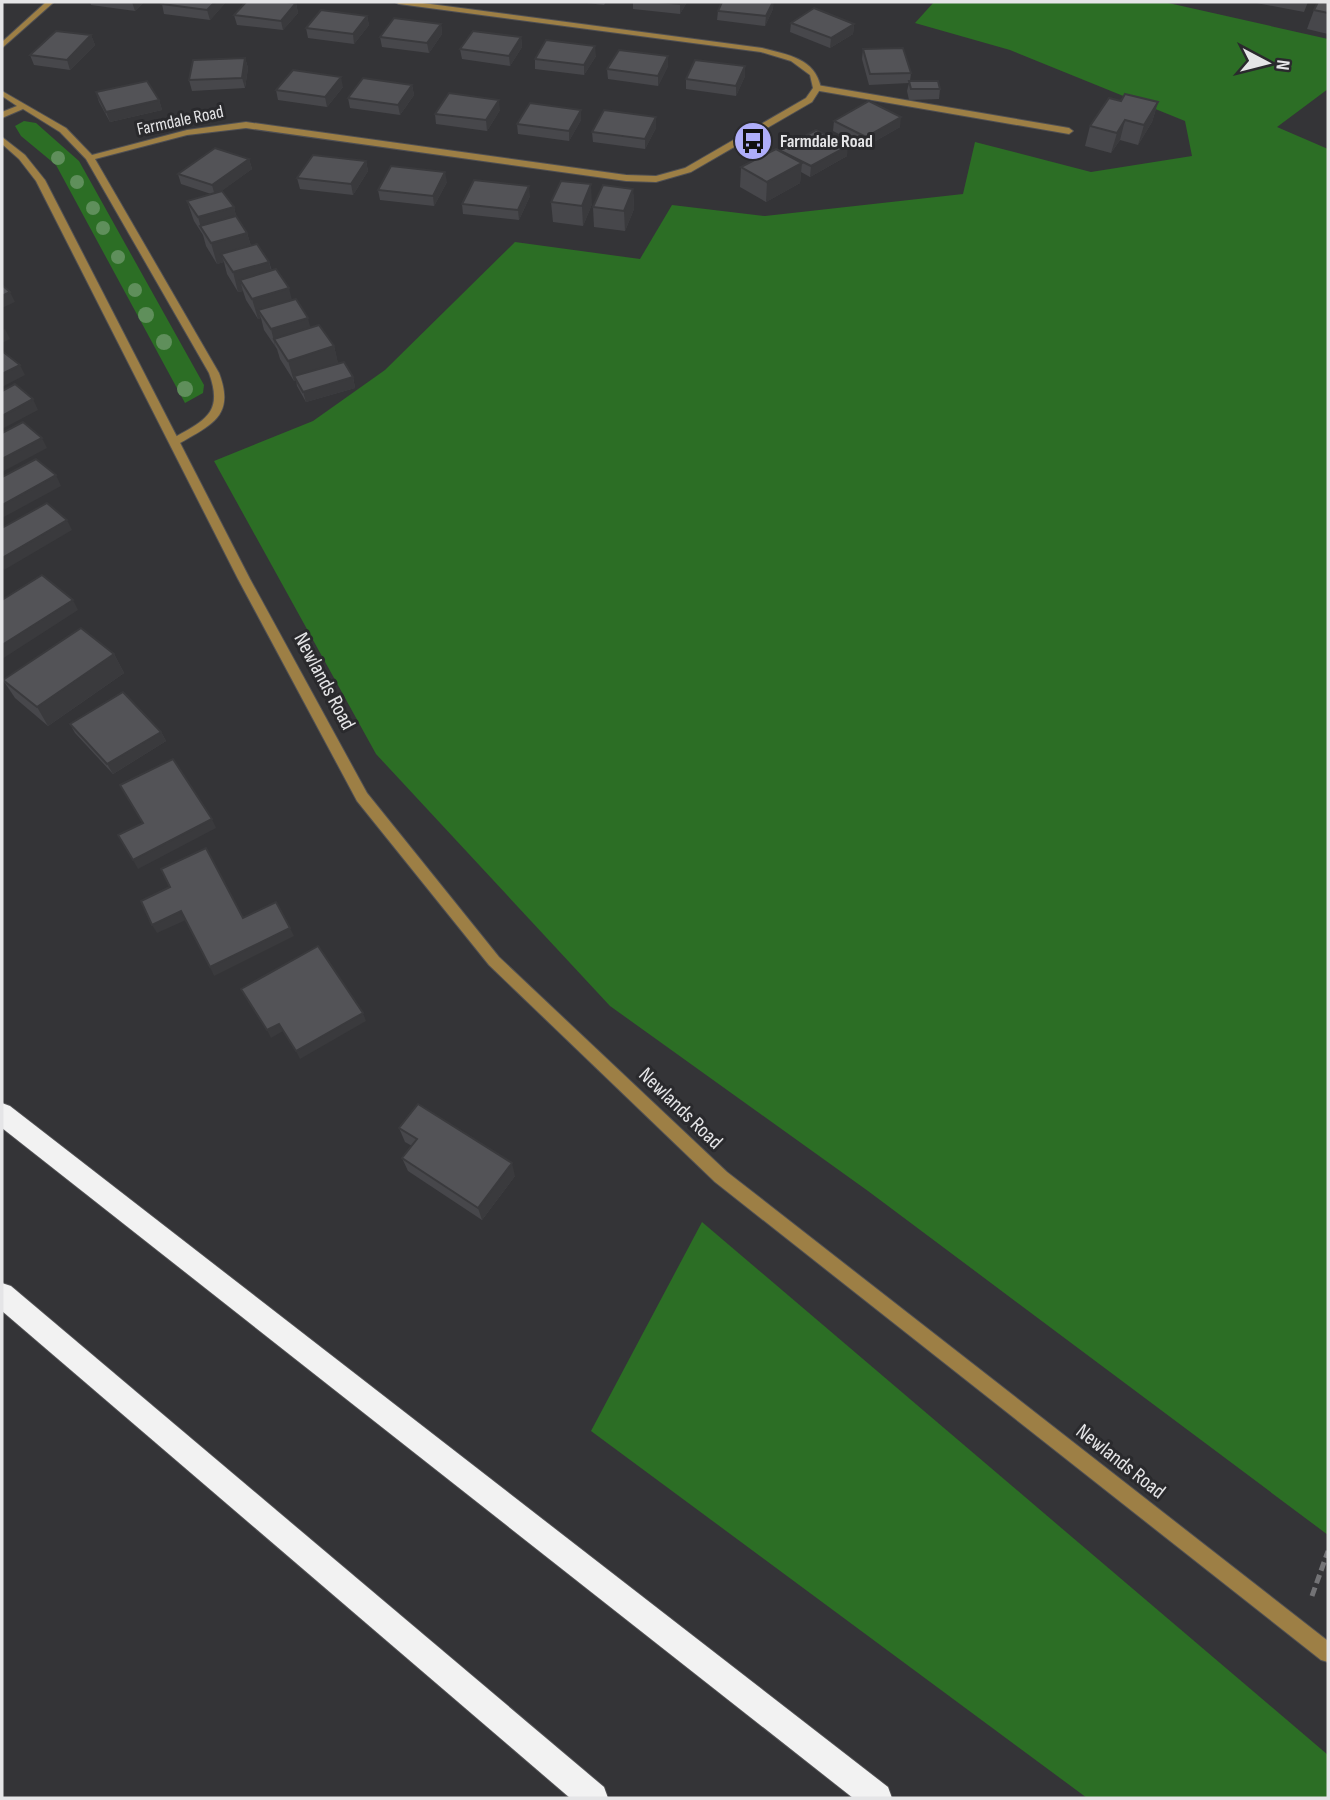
<svg xmlns="http://www.w3.org/2000/svg" width="1330" height="1800" font-family="'Sofia Sans Condensed',sans-serif">
<rect width="100%" height="100%" fill="#343437"/>
<g fill="#2c6e25">
<polygon points="934,2 1164,2 1328,39 1328,89 1277,127 1328,149 1328,1535 868,1191 610,1006 376,754 214,461 313,421 385,370 515,242 640,259 672,205 765,216 963,194 975,142 1091,172 1192,156 1185,121 1010,50 915,23"/>
<polygon points="24,121 36,123 79,161 204,385 203,393 185,403 56,165 21,136 15,126"/>
<polygon points="702,1222 1328,1755 1328,1798 1087,1798 591,1431"/>
</g>
<g fill="none" stroke-linecap="round" stroke-linejoin="round">
<defs>
<polygon id="service" points="817,85 1069,128 1073,131 1069,134 814,90 814,86"/>
<g id="minor">
<polygon points="46,2 54,2 2,48 2,42"/>
<path d="M395,2H415L762,48C788,55 815,58 821,88L812,102L691,172L656,182L626,181L246,128L187,135L95,159L219,373C235,415 213,424 180,443H172V439C204,420 224,414 209,373L86,159L60,132L23,109L2,118V112L17,106L2,96V91L66,128L92,155L187,130L246,122L626,175L656,176L685,168L806,98L813,88L810,75L791,61L761,52L399,4Z"/>
</g>
<polygon id="tertiary" points="2,137 25,155 45,180 250,579 367,793 499,957 727,1172 1328,1641 1328,1662 1321,1660 715,1182 489,965 357,801 238,579 36,181 19,159 2,144"/>
<g id="motorway">
<polygon points="2,1103 10,1106 888,1787 892,1798 853,1798 2,1128"/>
<polygon points="2,1283 11,1286 604,1787 608,1798 570,1798 2,1311"/>
</g>
</defs>
<use href="#service" stroke="#505053" stroke-width="2"/>
<use href="#minor" stroke="#505053" stroke-width="2"/>
<use href="#tertiary" stroke="#505053" stroke-width="2"/>
<use href="#motorway" stroke="#505053" stroke-width="2"/>
<polyline stroke="#737376" stroke-width="5" stroke-dasharray="9 4.5" stroke-linecap="butt" points="1312,1596 1328,1551"/>
<use href="#service" fill="#9d7f45" fill-rule="evenodd"/>
<use href="#minor" fill="#9d7f45" fill-rule="evenodd"/>
<use href="#tertiary" fill="#9d7f45" fill-rule="evenodd"/>
<use href="#motorway" fill="#f2f2f2" fill-rule="evenodd"/>
</g>
<g fill="#5f8f5b">
<circle cx="58" cy="158" r="7"/>
<circle cx="77" cy="182" r="7"/>
<circle cx="93" cy="208" r="7"/>
<circle cx="103" cy="228" r="7"/>
<circle cx="118" cy="257" r="7"/>
<circle cx="135" cy="290" r="7"/>
<circle cx="146" cy="315" r="8"/>
<circle cx="164" cy="342" r="8"/>
<circle cx="185" cy="389" r="8"/>
</g>
<g fill="#47474b">
<polygon points="90,2 144,2 135,11 91,5"/>
<polygon points="226,2 210,20 164,14 162,4"/>
<polygon points="578,2 606,2 604,5"/>
<polygon points="633,2 687,2 680,14 633,9"/>
<polygon points="1251,2 1308,2 1304,12"/>
<polygon points="1328,2 1328,34 1307,29 1314,10"/>
<polygon points="296,3 298,13 283,30 237,25 234,15"/>
<polygon points="773,9 765,26 717,20 718,11"/>
<polygon points="367,16 369,25 354,44 308,38 306,28"/>
<polygon points="791,23 854,24 853,34 830,48 790,32"/>
<polygon points="441,24 442,34 429,53 382,47 380,37"/>
<polygon points="91,35 95,45 70,70 34,65 30,55"/>
<polygon points="521,37 522,47 510,66 462,59 460,49"/>
<polygon points="863,49 911,73 910,81 940,89 939,99 909,100 907,91 909,83 869,85 862,59"/>
<polygon points="596,56 584,75 535,69 535,59"/>
<polygon points="245,58 248,68 245,88 192,91 189,80"/>
<polygon points="668,66 658,86 608,79 607,69"/>
<polygon points="745,66 745,76 736,96 686,89 686,79"/>
<polygon points="412,85 414,95 400,115 350,108 348,98"/>
<polygon points="343,87 327,107 278,100 276,90"/>
<polygon points="96,92 159,100 162,110 110,122 99,102"/>
<polygon points="1121,101 1158,102 1152,122 1138,145 1120,140 1111,153 1085,146 1090,126"/>
<polygon points="500,110 487,131 436,124 435,114"/>
<polygon points="581,110 581,120 569,141 518,134 517,124"/>
<polygon points="656,117 656,128 645,149 593,142 592,132"/>
<polygon points="834,121 900,127 865,147 833,131"/>
<polygon points="779,150 847,156 810,177 801,172 800,183 766,202 740,187 741,167"/>
<polygon points="249,159 252,169 221,191 234,207 236,216 247,233 251,246 269,262 272,271 311,328 334,346 338,364 353,377 355,388 306,402 297,386 296,380 294,381 280,359 277,349 264,330 261,318 258,319 246,300 243,291 238,292 227,274 224,262 217,264 206,246 203,235 194,221 187,201 211,194 181,184 178,174"/>
<polygon points="366,161 368,171 353,195 300,189 297,178"/>
<polygon points="447,182 434,206 380,200 378,190"/>
<polygon points="633,189 634,209 625,231 594,227 593,207"/>
<polygon points="530,196 519,220 463,214 462,204"/>
<polygon points="551,202 592,204 583,226 553,222"/>
<polygon points="114,654 124,673 48,726 15,698 3,680"/>
<polygon points="70,724 161,732 166,741 113,774 75,733"/>
<polygon points="399,1128 515,1176 482,1220 408,1171 402,1158 412,1146 405,1142"/>
</g>
<g fill="#3a3a3d">
<polygon points="132,2 144,2 135,11"/>
<polygon points="215,2 226,2 210,20 207,10"/>
<polygon points="681,2 687,2 680,14 680,4"/>
<polygon points="773,2 774,2 773,9 765,26 766,16"/>
<polygon points="296,3 298,13 283,30 281,21"/>
<polygon points="367,16 369,25 354,44 353,34"/>
<polygon points="441,24 442,34 429,53 427,43"/>
<polygon points="854,24 853,34 830,48 831,38"/>
<polygon points="91,35 95,45 70,70 67,60"/>
<polygon points="521,37 522,47 510,66 509,56"/>
<polygon points="595,46 596,56 584,75 584,65"/>
<polygon points="668,56 668,66 658,86 658,76"/>
<polygon points="245,58 248,68 245,88 242,78"/>
<polygon points="745,66 745,76 736,96 736,86"/>
<polygon points="341,77 343,87 327,107 325,97"/>
<polygon points="412,85 414,95 400,115 398,105"/>
<polygon points="159,100 162,110 110,122 106,112"/>
<polygon points="499,100 500,110 487,131 486,120"/>
<polygon points="1158,102 1152,122 1138,145 1144,125"/>
<polygon points="581,110 581,120 569,141 569,131"/>
<polygon points="656,117 656,128 645,149 645,139"/>
<polygon points="901,117 900,127 865,147 866,137"/>
<polygon points="1125,120 1120,140 1111,153 1117,133"/>
<polygon points="848,146 847,156 810,177 811,166"/>
<polygon points="249,159 252,169 215,196 212,185"/>
<polygon points="366,161 368,171 353,195 351,184"/>
<polygon points="802,163 800,183 766,202 767,182"/>
<polygon points="445,172 447,182 434,206 433,196"/>
<polygon points="591,184 592,204 583,226 582,206"/>
<polygon points="529,186 530,196 519,220 518,210"/>
<polygon points="633,189 634,209 625,231 624,211"/>
<polygon points="234,207 239,228 201,228 198,217"/>
<polygon points="247,233 253,253 221,254 224,262 217,264 211,243"/>
<polygon points="269,262 274,282 240,280 243,291 238,292 233,272"/>
<polygon points="289,288 294,308 258,310 261,318 258,319 252,299"/>
<polygon points="10,292 15,302 2,308 2,296"/>
<polygon points="308,318 313,338 274,339 276,350 271,329"/>
<polygon points="5,329 10,339 2,343 2,330"/>
<polygon points="334,346 339,367 294,376 296,380 294,381 288,361"/>
<polygon points="20,365 25,375 2,387 2,374"/>
<polygon points="353,377 355,388 306,402 303,392"/>
<polygon points="33,399 38,410 2,429 2,416"/>
<polygon points="42,438 47,448 2,472 2,459"/>
<polygon points="56,475 61,486 2,518 2,505"/>
<polygon points="67,520 72,530 4,570 2,566 2,558"/>
<polygon points="73,600 78,610 2,659 2,645"/>
<polygon points="114,654 124,673 48,726 37,707"/>
<polygon points="161,732 166,741 113,774 107,764"/>
<polygon points="212,819 216,828 138,869 133,860"/>
<polygon points="181,911 186,920 157,933 152,925"/>
<polygon points="290,928 294,936 214,976 210,967"/>
<polygon points="363,1013 366,1021 300,1059 296,1051"/>
<polygon points="279,1024 283,1031 271,1038 267,1030"/>
<polygon points="512,1163 515,1176 482,1220 478,1208"/>
</g>
<g fill="#535357" stroke="#3a3a3d" stroke-width="2">
<polygon points="164,2 215,2 207,10 162,4"/>
<polygon points="246,2 287,2 296,3 281,21 234,15"/>
<polygon points="658,2 681,2 680,4"/>
<polygon points="722,2 773,2 766,16 718,11"/>
<polygon points="1318,2 1328,2 1328,13 1314,10"/>
<polygon points="814,8 854,24 831,38 791,23"/>
<polygon points="321,10 367,16 353,34 306,28"/>
<polygon points="394,18 441,24 427,43 380,37"/>
<polygon points="56,31 91,35 67,60 30,55"/>
<polygon points="473,31 521,37 509,56 460,49"/>
<polygon points="546,40 595,46 584,65 535,59"/>
<polygon points="903,48 911,73 870,74 863,49"/>
<polygon points="619,50 668,56 658,76 607,69"/>
<polygon points="245,58 242,78 189,80 193,60"/>
<polygon points="695,60 745,66 736,86 686,79"/>
<polygon points="293,70 341,77 325,97 276,90"/>
<polygon points="363,78 412,85 398,105 348,98"/>
<polygon points="147,81 159,100 106,112 96,92"/>
<polygon points="909,81 938,81 940,89 911,89"/>
<polygon points="449,93 499,100 486,120 435,114"/>
<polygon points="1125,94 1158,102 1144,125 1125,120 1117,133 1090,126 1109,98 1121,101"/>
<polygon points="869,101 901,117 866,137 834,121"/>
<polygon points="530,103 581,110 569,131 517,124"/>
<polygon points="604,110 656,117 645,139 592,132"/>
<polygon points="816,130 848,146 811,166 779,150"/>
<polygon points="215,148 249,159 212,185 178,174"/>
<polygon points="776,149 802,163 767,182 741,167"/>
<polygon points="313,155 366,161 351,184 297,178"/>
<polygon points="391,166 445,172 433,196 378,190"/>
<polygon points="474,180 529,186 518,210 462,204"/>
<polygon points="561,181 591,184 582,206 551,202"/>
<polygon points="603,185 633,189 624,211 593,207"/>
<polygon points="222,191 234,207 198,217 187,201"/>
<polygon points="236,216 247,233 211,243 200,226"/>
<polygon points="257,244 269,262 233,272 221,254"/>
<polygon points="276,269 289,288 252,299 240,280"/>
<polygon points="2,285 10,292 2,296"/>
<polygon points="296,299 308,318 271,329 258,310"/>
<polygon points="319,325 334,346 288,361 274,339"/>
<polygon points="2,351 20,365 2,374"/>
<polygon points="344,362 353,377 303,392 294,376"/>
<polygon points="15,384 33,399 2,416 2,391"/>
<polygon points="23,422 42,438 2,459 2,433"/>
<polygon points="36,459 56,475 2,505 2,477"/>
<polygon points="47,503 67,520 2,558 2,528"/>
<polygon points="42,575 73,600 2,645 2,600"/>
<polygon points="81,628 114,654 37,707 3,680"/>
<polygon points="123,692 161,732 107,764 70,724"/>
<polygon points="173,759 212,819 133,860 118,835 143,823 120,785"/>
<polygon points="206,848 243,918 276,902 290,928 210,967 181,911 152,925 141,901 170,887 161,869"/>
<polygon points="318,946 363,1013 296,1051 279,1024 267,1030 241,989"/>
<polygon points="418,1104 512,1163 478,1208 402,1158 417,1139 399,1128"/>
</g>
<defs>
<symbol id="bus-disc" viewBox="-11 -11 22 22"><circle r="9.5" fill="#afaefa" stroke="#2a2a2d"/><path d="M-5-6H5V4H4V6H2V4H-2V6H-4V4H-5ZM-3.5-4V0h7V-4ZM-3.5 1.2v1.5H-2V1.2ZM2 1.2v1.5H3.5V1.2Z" fill="#111"/></symbol>
</defs>
<g fill-rule="evenodd">
<use href="#bus-disc" x="731" y="119" width="44" height="44"/>
</g>
<g text-anchor="middle" stroke-width="6" stroke-linejoin="round" paint-order="stroke">
<g font-size="18" fill="#e5e5e7" stroke="#2a2a2d">
<text transform="translate(180 120) rotate(-12)" y="6">Farmdale Road</text>
</g>
<g font-size="18" font-weight="bold" fill="#e5e5e7" stroke="#2a2a2d" text-anchor="start">
<text x="780" y="147">Farmdale Road</text>
</g>
<g font-size="21" fill="#e5e5e7" stroke="#2a2a2d">
<text transform="translate(325 681) rotate(62)" y="7">Newlands Road</text>
<text transform="translate(681 1108) rotate(44)" y="7">Newlands Road</text>
<text transform="translate(1121 1461) rotate(38)" y="7">Newlands Road</text>
</g>
</g>
<rect width="1330" height="1800" fill="none" stroke="#e5e5e7" stroke-width="7"/>
<g transform="translate(1267 63) rotate(97)" stroke="#2a2a2d" stroke-width="5" paint-order="stroke">
<path d="M0-5L12 26L0 18L-12 26Z" fill="#e5e5e7"/>
<text y="-10" font-size="19" font-weight="bold" text-anchor="middle" fill="#e5e5e7">N</text>
</g>
</svg>
